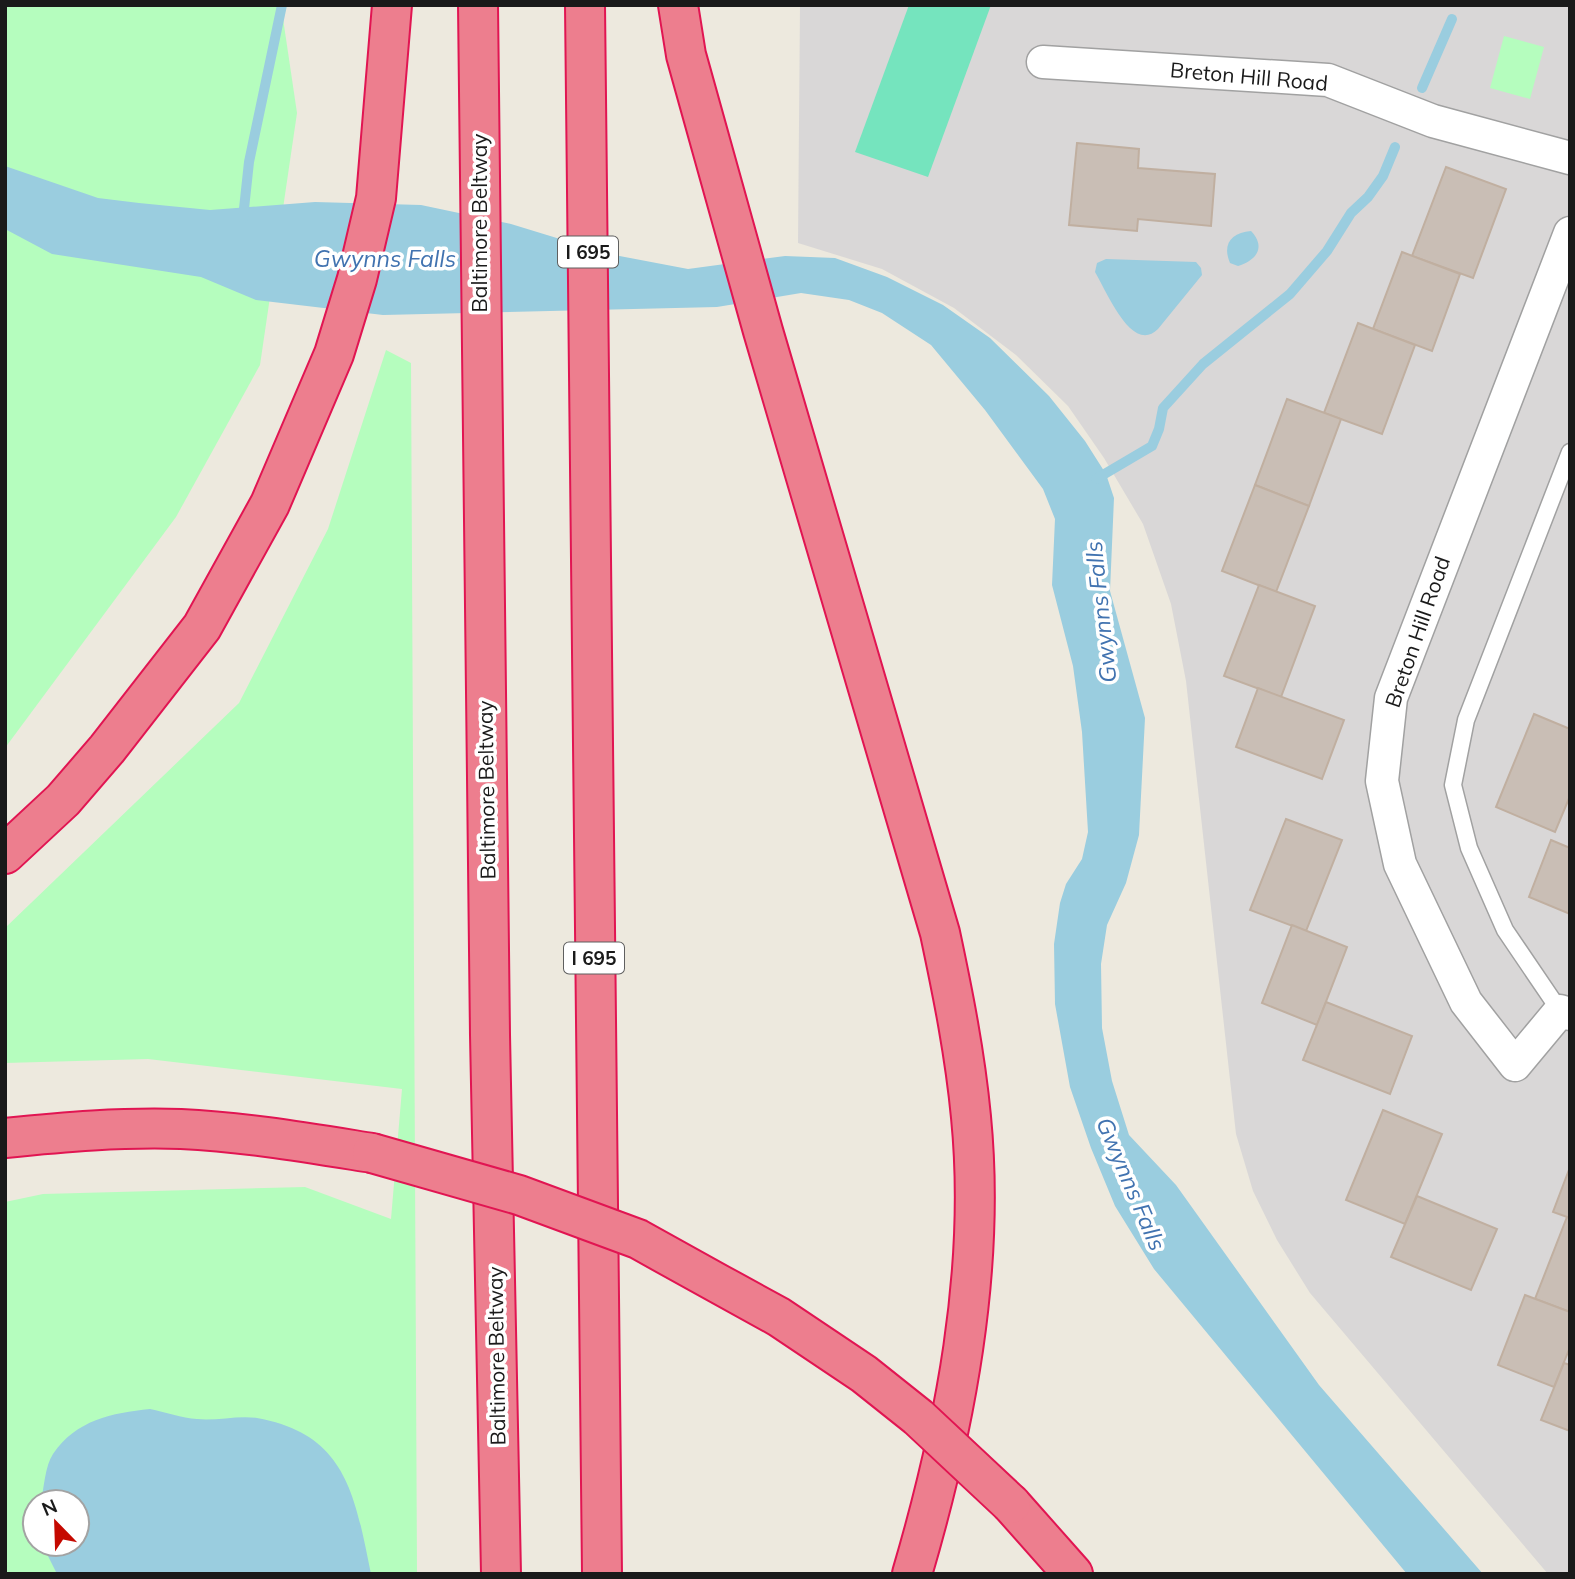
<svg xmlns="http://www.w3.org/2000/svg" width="1575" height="1579" font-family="Mulish,sans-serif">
<rect width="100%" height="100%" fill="#ede9de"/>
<polygon fill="#d9d7d7" points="800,5 1570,7 1570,1574 1548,1574 1310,1293 1277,1240 1253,1191 1236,1134 1186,681 1171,604 1143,524 1104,458 1068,406 1016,355 954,308 882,269 798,243"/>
<g fill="#b5fdbe" fill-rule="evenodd">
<polygon points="5,5 281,5 297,113 260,365 176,517 5,748"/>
<polygon points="1504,36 1544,47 1530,99 1490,88"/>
<path d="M386,350L411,363L417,1574H5V1202L43,1194L305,1187L391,1219L402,1089L148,1059L5,1063V928L239,703L328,529ZM35,1502H77V1544H35Z"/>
</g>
<polygon fill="#75e4be" points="909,5 991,5 928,177 855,152"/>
<g fill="#9acddf">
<polygon points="5,166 98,198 139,203 210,210 315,202 421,205 511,224 609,254 688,269 785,256 835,258 887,277 943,305 990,338 1049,396 1085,441 1106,474 1114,498 1110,591 1145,718 1139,835 1126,883 1107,925 1101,964 1102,1028 1112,1081 1129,1135 1176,1185 1319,1385 1483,1574 1407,1574 1154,1269 1115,1206 1091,1148 1070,1087 1055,1004 1054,944 1060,903 1066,884 1082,859 1088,832 1082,732 1073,666 1052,585 1055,519 1043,489 985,410 931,345 882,313 849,300 801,293 717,307 383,315 256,300 201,277 52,254 5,229"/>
<path d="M1251,231C1266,247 1257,260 1238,266L1230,263C1222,244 1231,233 1251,231Z"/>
<path d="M1106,259L1196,262L1201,268L1202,275L1158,329C1132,355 1107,292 1095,272L1097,263Z"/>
<path d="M150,1409C165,1412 182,1418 197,1419C217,1421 238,1415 257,1418C347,1434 355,1496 371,1574H57L42,1544H77V1502H41C44,1488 45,1466 53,1454C76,1420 112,1413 150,1409Z"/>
</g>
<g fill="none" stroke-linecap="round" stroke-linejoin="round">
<g stroke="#9acddf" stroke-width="10">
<polyline points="1422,88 1452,19"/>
<polyline points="243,218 249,162 282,5"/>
<polyline points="1096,479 1152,446 1159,429 1163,408 1203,364 1290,294 1327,251 1351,213 1368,197 1383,176 1395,147"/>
</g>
</g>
<g fill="#c9beb5" stroke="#c0afa0" stroke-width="2">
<polygon points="1077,143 1139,149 1138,168 1215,174 1211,226 1138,219 1137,231 1069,225"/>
<polygon points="1446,167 1506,189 1473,278 1412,256"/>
<polygon points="1402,252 1460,274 1432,351 1373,329"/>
<polygon points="1358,323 1415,345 1382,434 1324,413"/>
<polygon points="1287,399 1341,419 1309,506 1255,485"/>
<polygon points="1255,485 1309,506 1276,592 1222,571"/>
<polygon points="1259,585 1315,606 1281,697 1224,676"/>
<polygon points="1258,688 1344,720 1322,779 1236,747"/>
<polygon points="1534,714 1570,729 1570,796 1555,832 1496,807"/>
<polygon points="1286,819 1342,840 1306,931 1250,910"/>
<polygon points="1551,840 1570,848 1570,914 1529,897"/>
<polygon points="1292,925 1347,947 1317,1025 1262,1003"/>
<polygon points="1326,1002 1412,1036 1390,1094 1303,1060"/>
<polygon points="1383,1110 1442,1134 1405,1224 1346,1200"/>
<polygon points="1570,1167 1570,1218 1553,1212"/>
<polygon points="1417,1196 1497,1229 1471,1290 1391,1257"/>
<polygon points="1567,1217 1570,1218 1570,1312 1535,1299"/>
<polygon points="1525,1295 1570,1312 1570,1347 1554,1387 1498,1365"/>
<polygon points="1564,1363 1570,1365 1570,1431 1541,1420"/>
</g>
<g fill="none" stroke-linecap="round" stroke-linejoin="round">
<defs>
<polyline id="lane" points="1560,1011 1505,930 1469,848 1453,785 1466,720 1570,452"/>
<g id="street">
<polyline points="1043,62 1328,80 1433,121 1570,158"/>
<polyline points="1570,233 1391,698 1382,781 1400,864 1466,1002 1515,1065 1560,1011 1570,1014"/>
</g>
<g id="highway">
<polyline points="478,5 490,1035 501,1574"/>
<polyline points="585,5 602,1574"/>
<path d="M678,5L686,55L763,331L940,933C953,994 965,1054 971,1117C986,1269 955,1428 912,1574"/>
<polyline points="5,854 63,800 107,749 202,627 270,504 334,354 357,279 376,198 392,5"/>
<path d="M5,1138C64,1132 122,1127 181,1129C245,1132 309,1143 372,1153"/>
<polyline points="1011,1504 1073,1574"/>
</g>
</defs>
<use href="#lane" stroke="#a1a1a1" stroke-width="19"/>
<use href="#street" stroke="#a1a1a1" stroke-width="35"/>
<use href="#highway" stroke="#e11552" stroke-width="42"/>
<use href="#lane" stroke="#fff" stroke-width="16"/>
<use href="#street" stroke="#fff" stroke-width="32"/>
<use href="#highway" stroke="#ed7e8e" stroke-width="38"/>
<defs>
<polyline id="highway-bridge" points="372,1153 519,1195 638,1239 719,1284 779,1317 864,1374 918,1417 1011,1504"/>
</defs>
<use href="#highway-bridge" stroke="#e11552" stroke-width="42" stroke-linecap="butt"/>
<use href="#highway-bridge" stroke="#ed7e8e" stroke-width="38"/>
</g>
<g text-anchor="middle" stroke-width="7" stroke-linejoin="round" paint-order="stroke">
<g fill="#fff" stroke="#5f5f5f" stroke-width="2">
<rect x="558" y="236.5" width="60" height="31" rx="5"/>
<rect x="564" y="942.5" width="60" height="31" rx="5"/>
</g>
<g font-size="19" font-weight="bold" fill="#1a1a1a">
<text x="588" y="259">I 695</text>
<text x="594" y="965">I 695</text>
</g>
<g font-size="21" fill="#1a1a1a" stroke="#fff">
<text transform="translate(1249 77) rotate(5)" y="7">Breton Hill Road</text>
<text transform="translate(480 223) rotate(-90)" y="7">Baltimore Beltway</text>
<text transform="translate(1418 632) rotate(-71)" y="7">Breton Hill Road</text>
<text transform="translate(487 790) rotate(-91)" y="7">Baltimore Beltway</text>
<text transform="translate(497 1356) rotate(-91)" y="7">Baltimore Beltway</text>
</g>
<g font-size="23" font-style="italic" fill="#4173b0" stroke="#fff">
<text x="385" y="267">Gwynns Falls</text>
<text transform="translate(1101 612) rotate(-96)" y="8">Gwynns Falls</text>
<text transform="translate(1131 1184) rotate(67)" y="8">Gwynns Falls</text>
</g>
</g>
<rect width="1575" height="1579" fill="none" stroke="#1a1a1a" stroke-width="14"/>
<g transform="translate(56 1523) rotate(337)"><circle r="33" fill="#ffffff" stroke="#a3a3a3" stroke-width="2"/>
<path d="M0-5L12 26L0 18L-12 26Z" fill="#c50900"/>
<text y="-10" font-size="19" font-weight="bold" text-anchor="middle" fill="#1a1a1a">N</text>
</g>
</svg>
